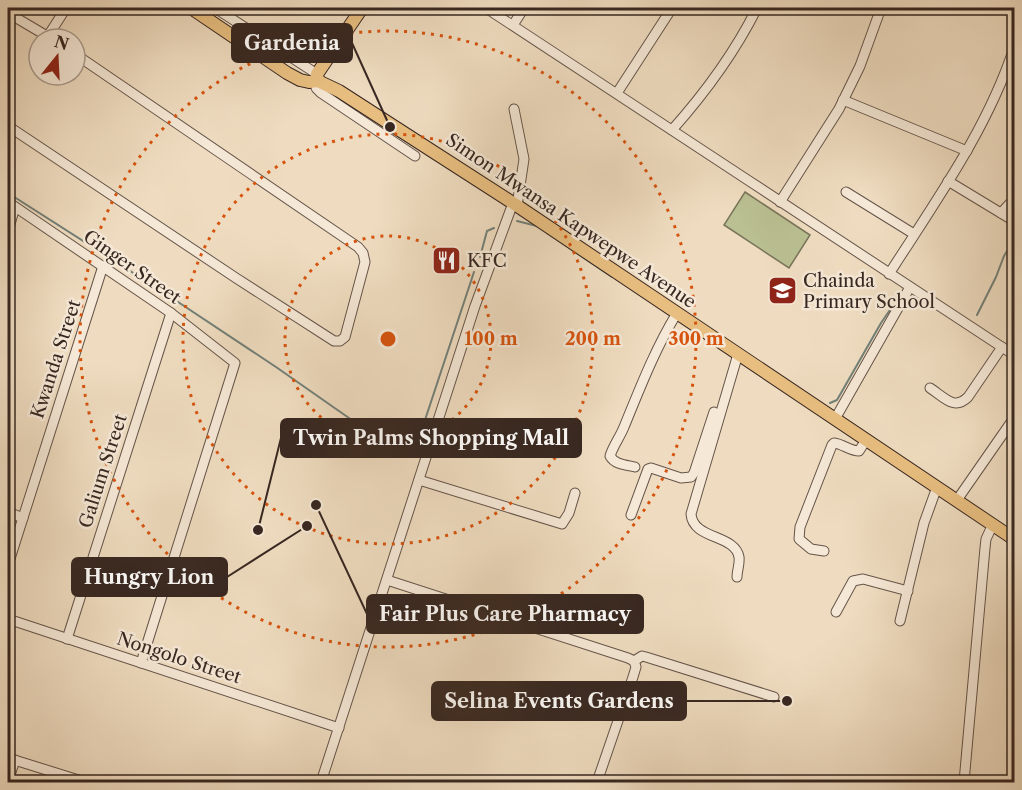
<svg xmlns="http://www.w3.org/2000/svg" width="1022" height="790" font-family="'Libre Caslon Text',serif">
<rect width="100%" height="100%" fill="#efdcc0"/>
<filter id="stains"><feTurbulence type="fractalNoise" baseFrequency=".00333" numOctaves="4"/><feColorMatrix values="0 0 0 0 .2 0 0 0 0 .09 0 0 0 0 .02 0 0 0 .5 -.17"/></filter>
<radialGradient id="worn" r=".72"><stop offset=".6" stop-color="#630" stop-opacity="0"/><stop offset="1" stop-color="#630" stop-opacity=".3"/></radialGradient>
<polygon fill="#bac092" stroke="#78745a" stroke-width="1.5" points="745,192 810,235 789,268 724,225"/>
<g fill="none" stroke-linecap="round" stroke-linejoin="round">
<g stroke="#728078" stroke-width="2">
<path d="M8,193L160,290L276,367L369,432C371,431 377,428 379,428C396,427 407,437 423,426L474,272"/>
<polyline points="517,221 537,226"/>
<polyline points="547,233 612,277"/>
<polyline points="480,257 487,231 494,228"/>
<path d="M906,303C920,293 926,303 938,310"/>
<polyline points="977,315 996,277 1004,256 1014,240"/>
<polyline points="830,403 837,400 881,323 894,304"/>
</g>
<defs>
<g id="minor">
<polyline points="215,8 317,74"/>
<path d="M486,8C662,124 838,239 1014,355"/>
<polyline points="8,13 52,39"/>
<polyline points="513,25 524,8"/>
<polyline points="48,36 66,8"/>
<polyline points="318,81 316,88 321,93 415,156"/>
<polyline points="617,93 670,11"/>
<polyline points="843,100 967,151"/>
<polyline points="514,109 524,159 517,206"/>
<polyline points="8,126 236,278 334,341 340,341 345,337 365,262 363,253 358,247 75,54"/>
<path d="M672,130C705,93 735,52 757,8"/>
<polyline points="948,181 1014,221"/>
<polyline points="846,192 914,234"/>
<polyline points="8,202 171,313 235,363 141,663"/>
<polyline points="780,202 839,109 860,66 881,8"/>
<polyline points="1001,213 1014,199"/>
<polyline points="8,231 15,207"/>
<path d="M889,274C935,202 987,130 1014,48"/>
<path d="M930,388C944,397 954,411 968,397L1002,347"/>
<polyline points="835,419 910,287"/>
<path d="M635,467C627,465 615,465 610,456C613,446 620,437 624,427C640,388 655,349 677,313"/>
<polyline points="419,480 562,524 569,513 575,493"/>
<polyline points="957,500 1014,418"/>
<polyline points="8,512 23,518"/>
<polyline points="631,515 648,469 651,468 681,478 691,477 694,473 714,412"/>
<path d="M824,551L811,549L799,539L800,527L832,445L834,443C843,444 850,451 859,451L866,440"/>
<polyline points="8,565 103,266"/>
<path d="M737,577C737,571 740,563 739,557C735,534 693,540 691,514L738,354"/>
<polyline points="387,580 628,658 634,661 636,667 633,677 597,782"/>
<polyline points="836,612 853,581 863,579 908,591"/>
<polyline points="8,619 339,728"/>
<polyline points="900,621 924,523 937,487"/>
<polyline points="67,639 171,313"/>
<polyline points="634,661 642,656 646,657 774,697"/>
<polyline points="8,758 85,782"/>
<polyline points="8,781 15,760"/>
<polyline points="321,782 475,306 513,203"/>
<polyline points="964,782 985,548 986,539 993,524"/>
</g>
<g id="major">
<polyline points="191,8 287,73 300,80 309,82 318,81 339,91 415,140 513,203 1014,539"/>
<polyline points="318,81 317,74 362,8"/>
</g>
</defs>
<use href="#minor" stroke="#655449" stroke-width="11"/>
<use href="#major" stroke="#372721" stroke-width="14"/>
<use href="#minor" stroke="#f5e8d6" stroke-width="9"/>
<use href="#major" stroke="#e8be80" stroke-width="12"/>
</g>
<g fill="none" stroke="#d6540e" stroke-width="3" stroke-dasharray="3 6">
<circle cx="388" cy="339" r="103"/>
<circle cx="388" cy="339" r="205"/>
<circle cx="388" cy="339" r="308"/>
</g>
<defs>
<symbol id="restaurant-square" viewBox="-11 -11 22 22"><rect x="-9" y="-9" width="18" height="18" rx="4" fill="#8f2418" stroke="#f5e8d6"/><path d="M-5-6h1v4h1v-4h1v4h1v-4h1v5L-1.5 .5V6h-2V.5L-5-1ZM5-6V6H3V1.5H1.5Q1.5-4 5-6Z" fill="#fff"/></symbol>
<symbol id="school-square" viewBox="-11 -11 22 22"><rect x="-9" y="-9" width="18" height="18" rx="4" fill="#8f2418" stroke="#f5e8d6"/><path d="M0-5L7-2L0 1L-7-2ZM-4 1L0 2.5L4 1V4Q0 6-4 4Z" fill="#fff"/></symbol>
</defs>
<g fill-rule="evenodd">
<use href="#restaurant-square" x="430" y="244" width="33" height="33"/>
<use href="#school-square" x="766" y="274" width="33" height="33"/>
</g>
<g text-anchor="middle" stroke-width="5" stroke-linejoin="round" paint-order="stroke">
<g font-size="18" fill="#372721" stroke="#f5e8d6">
<text transform="translate(571 221) rotate(34)" y="6">Simon Mwansa Kapwepwe Avenue</text>
<text transform="translate(132 267) rotate(35)" y="6">Ginger Street</text>
<text transform="translate(56 359) rotate(-72)" y="6">Kwanda Street</text>
<text transform="translate(103 471) rotate(-72)" y="6">Galium Street</text>
<text transform="translate(179 658) rotate(18)" y="6">Nongolo Street</text>
</g>
<g font-size="18" fill="#372721" stroke="#f5e8d6" text-anchor="start">
<text x="467" y="267">KFC</text>
<text x="803" y="287">Chainda<tspan x="803" dy="21">Primary School</tspan></text>
</g>
</g>
<circle cx="388" cy="339" r="9" fill="#d6540e" stroke="#f5e8d6" stroke-width="3"/>
<g font-size="18" text-anchor="middle" font-weight="bold" fill="#d6540e" stroke="#f5e8d6" stroke-width="5" stroke-linejoin="round" paint-order="stroke">
<text x="491" y="345">100 m</text>
<text x="593" y="345">200 m</text>
<text x="696" y="345">300 m</text>
</g>
<path fill="none" stroke="#372721" stroke-width="2" d="M390 127L352 43M258 530L281 438M307 526L227 577M316 505L367 614M787 701L686 701"/>
<g fill="#372721" stroke="#f5e8d6" stroke-width="2">
<circle cx="390" cy="127" r="6"/>
<circle cx="258" cy="530" r="6"/>
<circle cx="307" cy="526" r="6"/>
<circle cx="316" cy="505" r="6"/>
<circle cx="787" cy="701" r="6"/>
</g>
<g fill="#372721" stroke="#372721" stroke-width="2">
<rect x="232" y="24" width="120" height="38" rx="6"/>
<rect x="281" y="419" width="300" height="38" rx="6"/>
<rect x="72" y="558" width="155" height="38" rx="6"/>
<rect x="367" y="595" width="276" height="38" rx="6"/>
<rect x="432" y="682" width="254" height="38" rx="6"/>
</g>
<g font-size="20" text-anchor="middle" font-weight="bold" fill="#fff">
<text x="292" y="50">Gardenia</text>
<text x="431" y="445">Twin Palms Shopping Mall</text>
<text x="149" y="584">Hungry Lion</text>
<text x="505" y="621">Fair Plus Care Pharmacy</text>
<text x="559" y="708">Selina Events Gardens</text>
</g>
<rect width="1022" height="790" fill="none" stroke="#efdcc0" stroke-width="30"/>
<rect x="9" y="9" width="1004" height="772" fill="none" stroke="#372721" stroke-width="3"/>
<rect x="15" y="15" width="992" height="760" fill="none" stroke="#372721" stroke-width="1.5"/>
<g transform="translate(57 57) rotate(18)"><circle r="28" fill="#f5e8d6" stroke="#a99b8e" stroke-width="1.5"/>
<path d="M0-4.5L10 22L0 15L-10 22Z" fill="#8f2418"/>
<text y="-9" font-size="16" font-weight="bold" text-anchor="middle" fill="#372721">N</text>
</g>
<rect width="100%" height="100%" filter="url(#stains)"/>
<rect width="100%" height="100%" fill="url(#worn)"/>
</svg>
